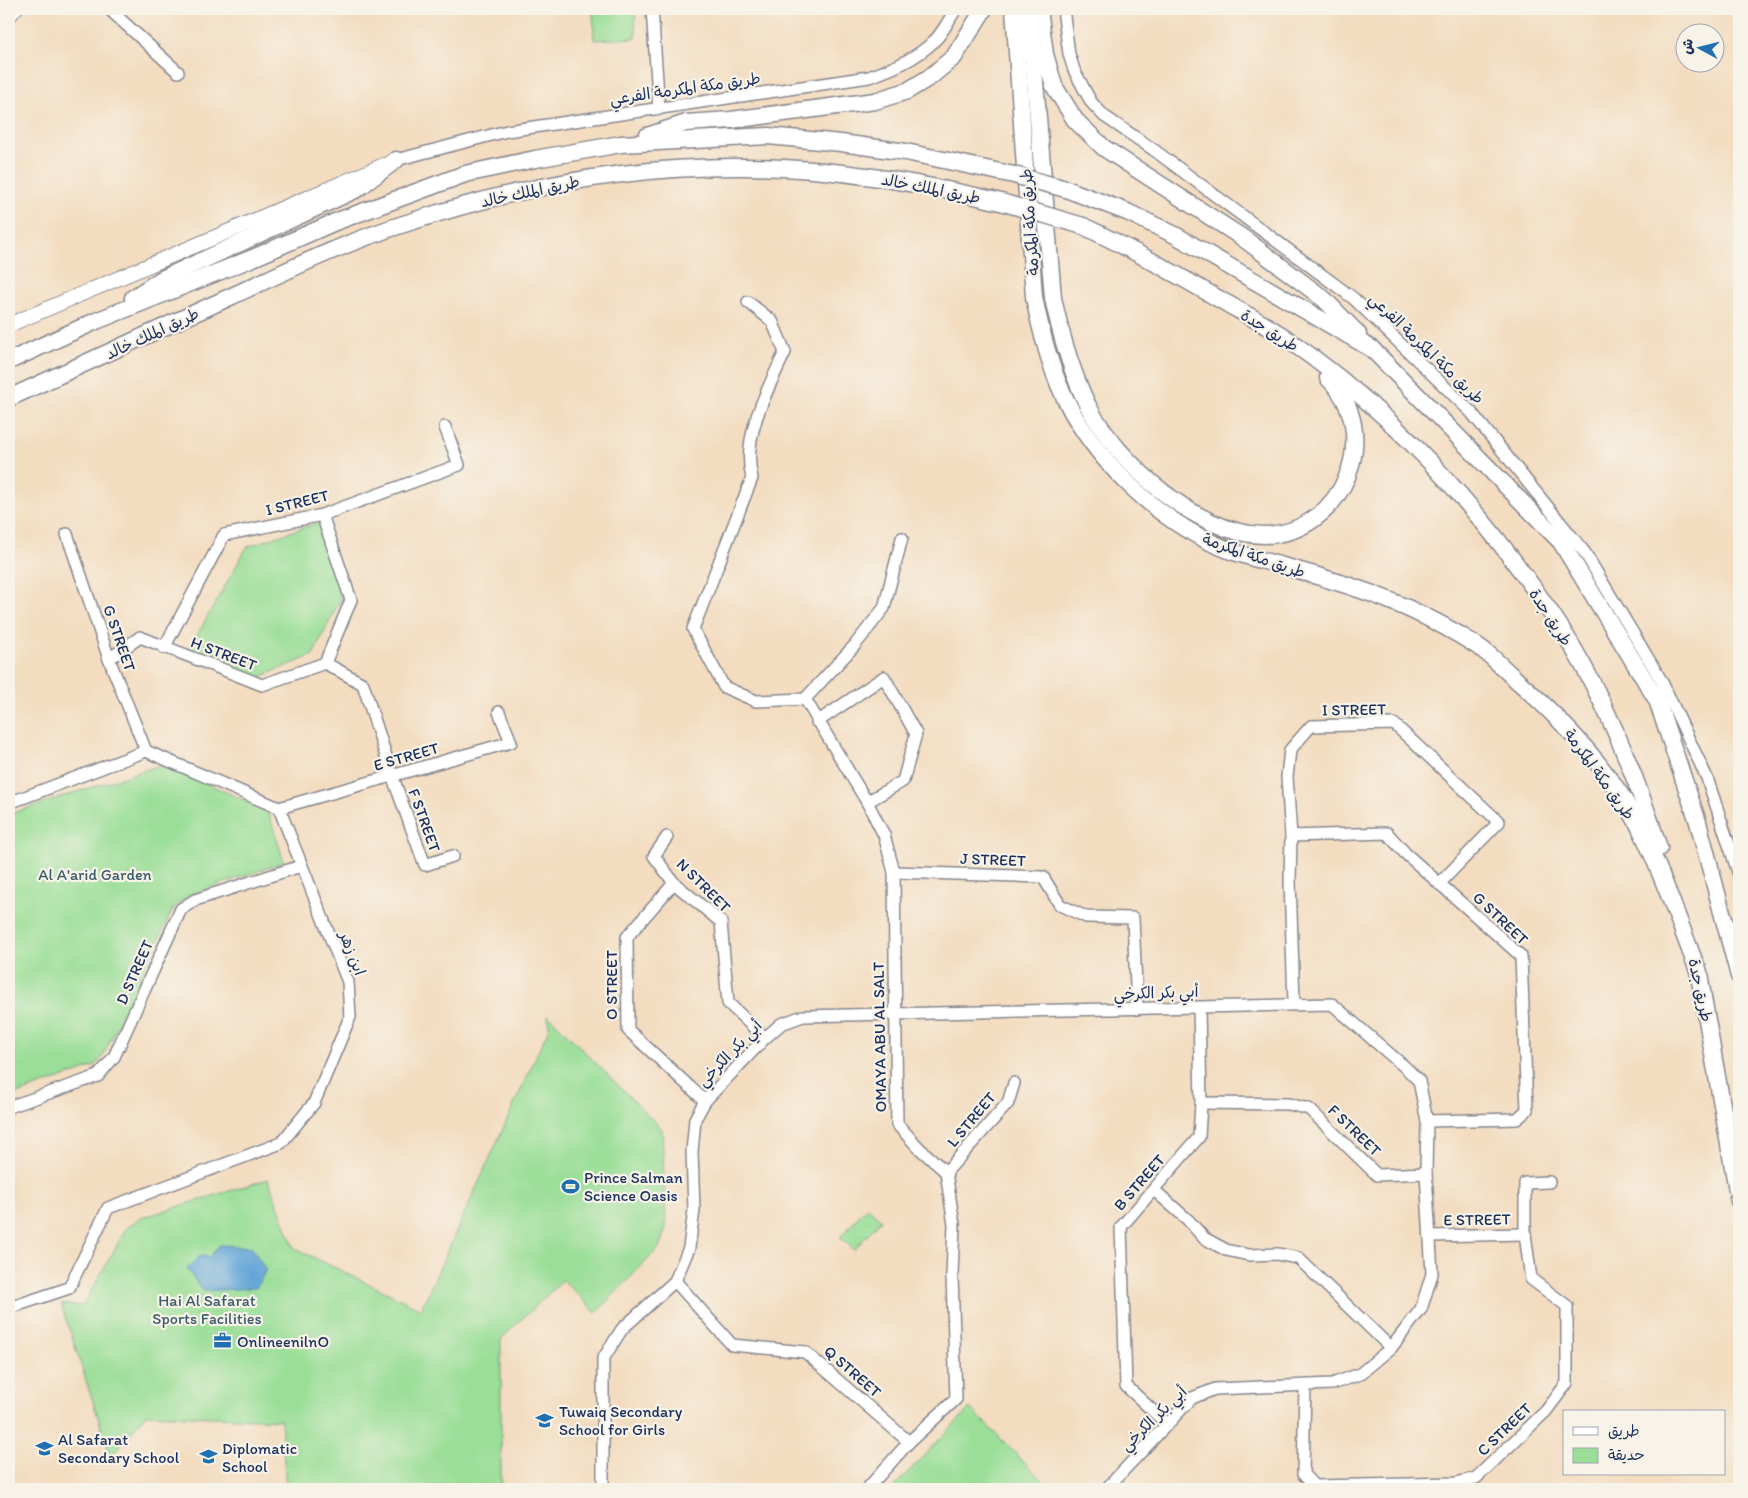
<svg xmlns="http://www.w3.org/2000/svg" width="1748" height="1498" font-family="Itim,'Playpen Sans Arabic',sans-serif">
<rect width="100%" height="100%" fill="#f7f3e8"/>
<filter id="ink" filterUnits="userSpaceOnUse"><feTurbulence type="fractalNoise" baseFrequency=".02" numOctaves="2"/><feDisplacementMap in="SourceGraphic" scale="10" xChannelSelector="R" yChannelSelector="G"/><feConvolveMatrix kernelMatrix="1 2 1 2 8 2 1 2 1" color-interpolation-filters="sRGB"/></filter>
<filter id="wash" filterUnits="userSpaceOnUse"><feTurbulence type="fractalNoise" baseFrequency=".0096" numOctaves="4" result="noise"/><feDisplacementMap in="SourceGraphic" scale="20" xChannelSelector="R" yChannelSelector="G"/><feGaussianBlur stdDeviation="1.12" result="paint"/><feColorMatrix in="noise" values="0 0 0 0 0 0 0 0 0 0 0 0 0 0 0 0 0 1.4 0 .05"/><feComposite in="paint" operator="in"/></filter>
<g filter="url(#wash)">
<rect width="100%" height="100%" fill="#f3dcbf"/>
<g fill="#9ade97" stroke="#5a867a">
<polygon points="593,9 635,9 636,38 594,40"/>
<polygon points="319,522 342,596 313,655 255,679 188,651 247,547"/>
<polygon points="164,764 268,811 284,862 187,896 173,909 103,1056 95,1066 9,1097 9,814"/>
<polygon points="548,1015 662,1129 666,1227 659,1248 596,1313 563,1280 501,1339 501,1489 286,1489 281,1420 146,1414 111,1457 61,1304 83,1306 127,1227 141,1218 268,1179 294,1248 421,1309 549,1028"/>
<polygon points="867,1207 881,1220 854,1250 840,1237"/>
<polygon points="970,1408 1051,1489 892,1489"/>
</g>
<polygon fill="#63a6d7" stroke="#3f6a9a" points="220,1245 251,1247 266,1270 256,1288 203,1291 187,1269 200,1256 209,1257"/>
</g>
<g filter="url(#ink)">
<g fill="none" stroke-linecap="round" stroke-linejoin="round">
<defs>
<g id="minor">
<polyline points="109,9 178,72"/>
<polyline points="652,9 659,109"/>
<polyline points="1063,9 1069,54 1074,70 1091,102 1104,116 1154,150 1353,298 1471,412 1585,553 1661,680 1707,778 1739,875"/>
<path d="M396,160L507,131L869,77C892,69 916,59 934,41C943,33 949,19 956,9"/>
<path d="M748,302L772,321L785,352C768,389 741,437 752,478L693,629L724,687L756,701L805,699L855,645L884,608L902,538"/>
<polyline points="67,534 109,659 146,751"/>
<polyline points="164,648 224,535 322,515 459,465 445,427"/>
<polyline points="109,659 140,637 262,685 325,663 351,600 322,515"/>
<polyline points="325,663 363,684 393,778 425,865 453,856"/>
<polyline points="805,699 867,802 884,835 894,872 897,1124 919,1148 946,1172 954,1225 952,1275 956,1399 909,1442 867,1489"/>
<polyline points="817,722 884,677 916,734 903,781 867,802"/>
<polyline points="9,803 146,751 279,808 348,982 350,1017 314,1103 281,1143 108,1208 69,1288 9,1308"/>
<polyline points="279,808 511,742 499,712"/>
<polyline points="1291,836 1387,833 1405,853 1521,956 1527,1110 1517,1119 1427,1121"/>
<polyline points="667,837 654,856 674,883 721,922 728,1003 765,1038"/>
<polyline points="894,872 1043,877 1060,905 1086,917 1133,918 1137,1009"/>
<polyline points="674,883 627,937 628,1030 705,1101"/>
<polyline points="1294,1003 1290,881 1291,836 1287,777 1290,750 1311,726 1394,724 1499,822 1439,884"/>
<polyline points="1201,1103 1289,1104 1309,1109 1377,1175 1426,1173"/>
<polyline points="9,1107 98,1076 114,1057 181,909 195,900 301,866"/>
<polyline points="946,1172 1008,1103 1014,1083"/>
<polyline points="1154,1190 1188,1220 1204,1238 1226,1250 1249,1255 1277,1254 1298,1258 1391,1348"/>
<polyline points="1430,1236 1525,1234"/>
<polyline points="675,1281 732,1345 805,1352 909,1442"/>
<polyline points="1305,1386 1303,1474 1314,1486 1456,1483 1476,1478 1546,1411 1567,1383 1567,1306 1531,1279 1525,1234 1525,1183 1549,1182"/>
<polyline points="1167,1424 1126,1386 1121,1227 1199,1137 1201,1103 1199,1008"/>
<polyline points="603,1489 603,1359 622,1329 675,1281 689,1248 694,1210 692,1152 695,1119 705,1101 765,1038 781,1024 803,1016 1332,1004 1407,1069 1419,1081 1427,1121 1426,1173 1432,1274 1421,1309 1391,1348 1360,1374 1332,1384 1215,1389 1192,1398 1106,1489"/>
</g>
<g id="major">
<polyline points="9,16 15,9"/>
<polyline points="9,325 384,165"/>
</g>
<g id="highway">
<path d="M1014,9L1034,297C1040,327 1047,356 1059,385C1089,457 1161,526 1234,552C1265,562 1296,569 1327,579C1379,594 1433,617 1479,647C1491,655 1502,667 1513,677C1564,721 1615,774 1644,836C1666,882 1682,931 1701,978"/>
<path d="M1029,9L1053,298C1061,336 1071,371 1088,406C1117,462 1198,535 1264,535C1343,534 1385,433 1328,378"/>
<polyline points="1039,9 1045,54 1054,86 1075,120 1104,148 1243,238 1324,299 1358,334"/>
<polyline points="647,136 686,123 731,120 875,101 907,91 930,77 954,57 984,9"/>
<polyline points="1066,189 1127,212 1175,235 1372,349 1561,542 1657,700 1698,822 1739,976"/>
<path d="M1083,226C1132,249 1179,276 1226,303C1247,315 1268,326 1287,339C1392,411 1480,509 1551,613C1599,683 1633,767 1659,848"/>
<polyline points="133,298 162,279 357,189 396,160"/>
<polyline points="9,361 96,321 253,258 335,222 465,174 535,159 621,144 768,136 841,143 906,152 1014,175"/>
<path d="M9,398C83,364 157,330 232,296C290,269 348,241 410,222C517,187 629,166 743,167C830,167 916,182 1001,202"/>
<polyline points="1698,969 1739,1201"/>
</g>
</defs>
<use href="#minor" stroke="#87868e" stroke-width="14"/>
<use href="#major" stroke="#87868e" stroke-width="16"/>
<use href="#highway" stroke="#87868e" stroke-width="19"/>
<use href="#minor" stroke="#fff" stroke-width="11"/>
<use href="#major" stroke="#fff" stroke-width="14"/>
<use href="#highway" stroke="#fff" stroke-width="16"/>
<defs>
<g id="highway-bridge">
<polyline points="1014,175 1066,189"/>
<polyline points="1001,202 1083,226"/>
</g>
</defs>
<use href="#highway-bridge" stroke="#87868e" stroke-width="19" stroke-linecap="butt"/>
<use href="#highway-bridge" stroke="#fff" stroke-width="16"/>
</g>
</g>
<defs>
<symbol id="stadium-bare" viewBox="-9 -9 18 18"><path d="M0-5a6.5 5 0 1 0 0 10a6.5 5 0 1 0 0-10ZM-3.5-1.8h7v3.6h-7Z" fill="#1f6fb2" stroke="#f7f3e8" stroke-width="2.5" paint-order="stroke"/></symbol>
<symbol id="office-bare" viewBox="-9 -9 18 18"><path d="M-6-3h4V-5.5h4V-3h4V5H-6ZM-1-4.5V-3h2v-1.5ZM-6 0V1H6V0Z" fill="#1f6fb2" stroke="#f7f3e8" stroke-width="2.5" paint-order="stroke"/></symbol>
<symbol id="school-bare" viewBox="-9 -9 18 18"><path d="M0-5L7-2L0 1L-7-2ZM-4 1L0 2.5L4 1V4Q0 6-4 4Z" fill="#1f6fb2" stroke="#f7f3e8" stroke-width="2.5" paint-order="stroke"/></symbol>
</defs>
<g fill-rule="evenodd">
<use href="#stadium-bare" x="558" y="1174" width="25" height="25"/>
<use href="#office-bare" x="210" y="1328" width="25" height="25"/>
<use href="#school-bare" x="532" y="1408" width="25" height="25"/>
<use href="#school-bare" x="32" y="1436" width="25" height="25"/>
<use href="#school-bare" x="196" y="1444" width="25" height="25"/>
</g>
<g text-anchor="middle" stroke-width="4.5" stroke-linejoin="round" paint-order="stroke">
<g font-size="16" fill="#1b2f5e" stroke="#f7f3e8">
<text transform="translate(685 88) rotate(-8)" y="6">طريق مكة المكرمة الفرعي</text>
<text transform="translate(931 188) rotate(11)" y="6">طريق الملك خالد</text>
<text transform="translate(530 191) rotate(-12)" y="6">طريق الملك خالد</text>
<text transform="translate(1029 222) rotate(-94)" y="6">طريق مكة المكرمة</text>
<text transform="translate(1270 330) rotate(32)" y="6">طريق جدة</text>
<text transform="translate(152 333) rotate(-25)" y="6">طريق الملك خالد</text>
<text transform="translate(1427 348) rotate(44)" y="6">طريق مكة المكرمة الفرعي</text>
<text transform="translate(297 502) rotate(-14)" y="6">I STREET</text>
<text transform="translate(1254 555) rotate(19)" y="6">طريق مكة المكرمة</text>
<text transform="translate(1551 617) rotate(57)" y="6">طريق جدة</text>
<text transform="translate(120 638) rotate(71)" y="6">G STREET</text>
<text transform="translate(224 653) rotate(21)" y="6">H STREET</text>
<text transform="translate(1354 709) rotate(-1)" y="6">I STREET</text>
<text transform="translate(406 756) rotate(-16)" y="6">E STREET</text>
<text transform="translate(1600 774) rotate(54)" y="6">طريق مكة المكرمة</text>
<text transform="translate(425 820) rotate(70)" y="6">F STREET</text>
<text transform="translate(993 859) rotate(2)" y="6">J STREET</text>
<text transform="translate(704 885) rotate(45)" y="6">N STREET</text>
<text transform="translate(1501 918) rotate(43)" y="6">G STREET</text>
<text transform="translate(353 953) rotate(69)" y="6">ابن زهر</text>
<text transform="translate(134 972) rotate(-66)" y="6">D STREET</text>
<text transform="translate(611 985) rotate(-90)" y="6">O STREET</text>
<text transform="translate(1701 990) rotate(78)" y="6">طريق جدة</text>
<text transform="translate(1156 992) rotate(-2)" y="6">أبي بكر الكرخي</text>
<text transform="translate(879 1037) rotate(-91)" y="6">OMAYA ABU AL SALT</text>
<text transform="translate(729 1053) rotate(-46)" y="6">أبي بكر الكرخي</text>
<text transform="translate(971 1119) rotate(-50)" y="6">L STREET</text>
<text transform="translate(1355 1130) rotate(44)" y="6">F STREET</text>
<text transform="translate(1139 1182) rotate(-49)" y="6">B STREET</text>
<text transform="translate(1477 1219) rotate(-1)" y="6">E STREET</text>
<text transform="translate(853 1371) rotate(41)" y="6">Q STREET</text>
<text transform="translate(1153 1418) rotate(-44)" y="6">أبي بكر الكرخي</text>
<text transform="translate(1504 1429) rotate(-44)" y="6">C STREET</text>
</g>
<g font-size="16" fill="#3b5b6c" stroke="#f7f3e8">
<text x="95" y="880">Al A'arid Garden</text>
<text x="207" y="1306">Hai Al Safarat<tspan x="207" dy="18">Sports Facilities</tspan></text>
</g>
<g font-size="16" fill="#1b2f5e" stroke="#f7f3e8" text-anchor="start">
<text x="584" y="1183">Prince Salman<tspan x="584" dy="18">Science Oasis</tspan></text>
<text x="237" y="1347">OnlineenilnO</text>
<text x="559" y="1417">Tuwaiq Secondary<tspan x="559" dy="18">School for Girls</tspan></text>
<text x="58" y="1445">Al Safarat<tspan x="58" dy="18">Secondary School</tspan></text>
<text x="222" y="1454">Diplomatic<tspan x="222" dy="18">School</tspan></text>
</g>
</g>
<rect width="1748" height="1498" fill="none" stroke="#f7f3e8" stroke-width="30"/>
<rect x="1563" y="1410" width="162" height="65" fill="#f7f3e8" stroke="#9fa5b1"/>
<rect x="1573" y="1427" width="25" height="8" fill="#ffffff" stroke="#9fa5b1"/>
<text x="1608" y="1436" font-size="15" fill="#1b2f5e">طريق</text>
<rect x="1573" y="1448" width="25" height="15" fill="#9ade97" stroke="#9fa5b1"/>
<text x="1608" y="1460" font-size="15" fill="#1b2f5e">حديقة</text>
<g transform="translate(1700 48) rotate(277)"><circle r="24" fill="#f7f3e8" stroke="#9fa5b1"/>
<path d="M0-4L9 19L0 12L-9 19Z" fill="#1f6fb2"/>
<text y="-8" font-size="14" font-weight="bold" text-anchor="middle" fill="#1b2f5e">ش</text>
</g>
</svg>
